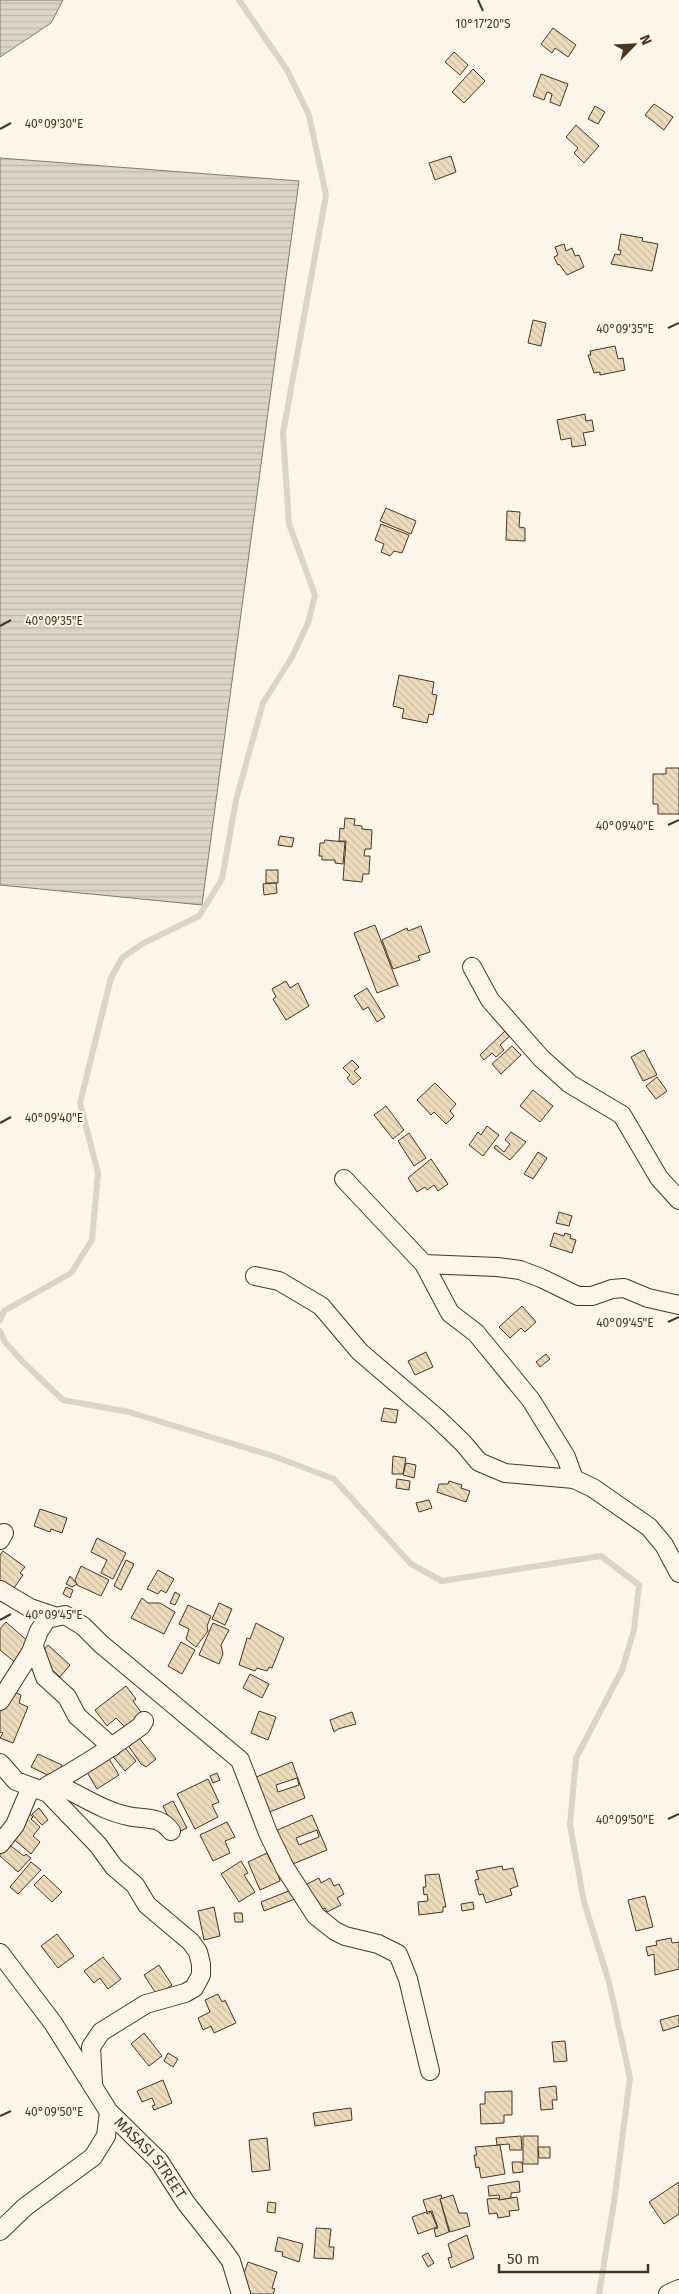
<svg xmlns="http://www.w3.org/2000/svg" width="679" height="2294" font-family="'Fira Sans',sans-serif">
<defs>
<pattern id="water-rules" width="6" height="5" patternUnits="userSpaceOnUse" patternTransform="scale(1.25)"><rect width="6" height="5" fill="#dcd4c6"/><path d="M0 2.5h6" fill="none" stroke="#beb7aa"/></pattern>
<pattern id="building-back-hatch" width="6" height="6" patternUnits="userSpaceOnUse" patternTransform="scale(1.25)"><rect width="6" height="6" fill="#ecdcbc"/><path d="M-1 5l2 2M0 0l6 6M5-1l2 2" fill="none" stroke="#ccbda1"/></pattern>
</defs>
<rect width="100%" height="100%" fill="#fbf6e9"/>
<g fill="url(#water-rules)" stroke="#887966">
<polygon points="0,0 63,0 51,23 0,57"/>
<polygon points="0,158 299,181 202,905 0,885"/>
</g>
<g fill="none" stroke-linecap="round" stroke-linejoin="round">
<g stroke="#dcd4c6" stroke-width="6">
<polyline points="0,1320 4,1311 71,1273 92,1240 98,1173 80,1103 111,978 122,958 142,944 199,916 222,879 236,800 263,703 292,657 308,623 315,595 289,524 283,433 326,195 309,115 287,70 239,0"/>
<polyline points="0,1331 5,1342 23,1362 63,1400 129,1412 273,1456 334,1479 411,1564 442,1581 601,1556 639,1585 634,1630 622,1670 576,1758 570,1825 584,1902 609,1982 630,2078 614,2202 599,2294"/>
</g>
</g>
<g fill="url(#building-back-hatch)" stroke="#4a3520" fill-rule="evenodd">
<polygon points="553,28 576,45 568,57 555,48 552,53 541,44"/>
<polygon points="454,52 468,65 460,75 445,62"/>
<polygon points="473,69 485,81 464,103 452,92"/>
<polygon points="541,74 568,84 560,106 550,102 552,94 547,92 544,100 533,96"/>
<polygon points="654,104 673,117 664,130 645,115"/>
<polygon points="595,106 605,112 598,124 588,119"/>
<polygon points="576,125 599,146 584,163 574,153 578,148 566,137"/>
<polygon points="451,156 456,172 435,180 429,163"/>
<polygon points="621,234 643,238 642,241 658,244 652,271 611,264 615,254 620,255 621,250 618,250"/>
<polygon points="564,244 566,251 572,248 575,256 579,255 584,267 567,275 559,264 558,265 554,257 558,255 555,247"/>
<polygon points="533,320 546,323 541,346 528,343"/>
<polygon points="615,346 618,359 623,358 625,370 600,375 600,372 594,373 588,355 591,355 590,351"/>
<polygon points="585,414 586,421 592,420 594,431 583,433 586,445 572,447 571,438 561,440 557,420"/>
<polygon points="386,508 416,521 411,534 380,521"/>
<polygon points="507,511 520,512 519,527 525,528 525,541 506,540"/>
<polygon points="381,524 409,535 402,553 394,551 390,556 381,552 384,544 375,540"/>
<polygon points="399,675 434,682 432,694 437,695 433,715 429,714 427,723 402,718 404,709 393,706"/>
<polygon points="666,768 679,768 679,814 658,814 658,804 653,804 653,774 666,774"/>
<polygon points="345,818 355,819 354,825 362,826 362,829 372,830 371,849 365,849 364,856 370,856 369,874 363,874 362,882 343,880 346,841 339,841 340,828 344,829"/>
<polygon points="280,836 294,838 292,847 278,845"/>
<polygon points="325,840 345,842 343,864 335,863 335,860 322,860 322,856 319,856 320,843 324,843"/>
<rect x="266" y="870" width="12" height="13"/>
<polygon points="276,883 277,893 264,895 263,884"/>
<polygon points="375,925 398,985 377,993 354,933"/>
<polygon points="421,926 430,952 418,956 420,960 393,969 382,940 407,928 408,931"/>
<polygon points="286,981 290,988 298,983 309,1006 286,1020 273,999 276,997 272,989"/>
<polygon points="367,988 385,1017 377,1022 368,1007 363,1010 354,996"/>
<polygon points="505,1031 510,1036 500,1045 504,1050 496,1057 492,1053 484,1060 480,1055"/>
<polygon points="512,1046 521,1055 501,1074 492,1064"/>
<polygon points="644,1050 657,1075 643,1081 631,1057"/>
<polygon points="352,1060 359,1067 354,1071 361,1078 353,1085 347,1078 350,1075 343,1068"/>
<polygon points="657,1077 667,1091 656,1099 646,1086"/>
<polygon points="435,1083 456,1104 450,1111 454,1116 446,1124 434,1112 431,1115 417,1100"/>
<polygon points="533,1090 553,1106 540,1122 520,1106"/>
<polygon points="386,1106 404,1130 393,1139 374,1115"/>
<polygon points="487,1126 499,1135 483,1156 469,1145 478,1132 481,1135"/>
<polygon points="511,1132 526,1142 510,1160 494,1148 496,1145 504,1152 510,1144 505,1140"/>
<polygon points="409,1133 426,1158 414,1166 398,1141"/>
<polygon points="538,1152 547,1158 533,1179 524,1174"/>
<polygon points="431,1159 448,1184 438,1191 434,1185 427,1190 425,1187 417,1192 408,1178"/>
<polygon points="559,1212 572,1216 569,1226 556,1223"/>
<polygon points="554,1233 564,1236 565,1233 571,1235 570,1238 576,1240 572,1253 550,1246"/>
<polygon points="522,1306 536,1322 525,1332 521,1328 510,1338 499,1327"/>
<polygon points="426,1352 433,1367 415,1375 408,1361"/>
<polygon points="546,1354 550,1359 540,1367 536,1362"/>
<polygon points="384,1408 398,1410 396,1423 381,1421"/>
<polygon points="393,1456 406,1458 403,1474 392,1474"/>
<polygon points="406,1463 416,1465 414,1478 403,1475"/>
<polygon points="397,1479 410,1481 409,1490 396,1488"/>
<polygon points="449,1481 462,1485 461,1488 470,1491 466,1502 437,1492 439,1484 448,1484"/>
<polygon points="429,1500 432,1508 419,1512 416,1503"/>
<polygon points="40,1509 67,1518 62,1533 51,1529 50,1532 34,1526"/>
<polygon points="97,1538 126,1553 113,1579 101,1573 107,1560 91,1552"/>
<polygon points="3,1551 25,1567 20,1573 23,1575 14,1588 7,1584 3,1588 0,1586 0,1555"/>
<polygon points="126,1560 134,1564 121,1590 114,1586"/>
<polygon points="81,1566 109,1580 101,1596 77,1585 75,1580"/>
<polygon points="158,1570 174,1579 166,1593 161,1590 158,1594 147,1589"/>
<polygon points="70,1576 77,1584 72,1587 66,1584"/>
<polygon points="66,1587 73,1590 70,1598 63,1594"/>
<polygon points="175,1592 180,1595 175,1605 170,1603"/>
<polygon points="142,1598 148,1603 160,1603 175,1612 164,1634 131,1618"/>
<polygon points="219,1603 232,1609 225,1625 212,1619"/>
<polygon points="188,1605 211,1616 207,1626 208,1631 196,1647 186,1639 189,1629 179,1624"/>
<polygon points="6,1622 32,1645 16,1663 0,1650 0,1629"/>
<polygon points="213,1623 229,1630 221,1645 223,1654 219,1664 199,1655"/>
<polygon points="256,1623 284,1638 272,1668 269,1667 267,1671 257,1668 255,1671 239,1665 247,1638 250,1639"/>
<polygon points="181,1642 195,1650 182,1674 168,1666"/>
<polygon points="48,1645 70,1665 60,1677 38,1657"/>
<polygon points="250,1674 269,1684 262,1698 243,1688"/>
<polygon points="126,1686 136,1699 133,1701 144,1716 127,1729 116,1718 107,1726 95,1710"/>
<polygon points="8,1689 21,1695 19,1703 28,1707 13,1743 0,1738 3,1733 0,1732 0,1703"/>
<polygon points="259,1711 276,1717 268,1740 251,1733"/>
<polygon points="352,1712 356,1724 338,1729 334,1732 330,1720"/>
<polygon points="135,1733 156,1759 146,1767 141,1764 125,1741"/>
<polygon points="121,1743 136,1761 125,1771 110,1753"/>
<polygon points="38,1754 62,1765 56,1779 31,1767"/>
<polygon points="106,1754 119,1775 97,1789 84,1767"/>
<path d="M292,1762L305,1798L267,1813L254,1778ZM297,1778L299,1785L278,1792L276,1785Z"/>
<polygon points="217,1773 220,1780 213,1783 210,1776"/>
<polygon points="208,1779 219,1802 212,1805 218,1817 195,1829 177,1794"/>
<polygon points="173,1801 187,1828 176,1833 163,1806"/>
<polygon points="39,1808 48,1820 42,1825 32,1814"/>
<polygon points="30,1814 33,1817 31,1819 40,1827 33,1836 40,1842 31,1854 9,1835"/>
<path d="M312,1815L327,1850L288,1866L273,1832ZM317,1830L319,1837L299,1845L296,1838Z"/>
<polygon points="227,1822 235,1837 225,1841 230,1853 213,1861 200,1835"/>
<polygon points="7,1843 24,1856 26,1854 31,1858 18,1872 0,1856 0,1852"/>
<polygon points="267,1853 271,1862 274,1861 280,1881 260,1890 248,1862"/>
<polygon points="241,1861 248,1873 244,1875 255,1892 239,1902 221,1874"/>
<polygon points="31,1862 41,1870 18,1894 10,1887"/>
<polygon points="502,1866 503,1870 513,1868 518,1886 510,1889 512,1895 486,1903 483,1894 479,1895 475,1880 479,1879 476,1871"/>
<polygon points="439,1874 446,1907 443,1907 443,1912 419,1915 418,1902 428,1901 427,1894 424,1895 423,1887 426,1887 425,1875"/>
<polygon points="44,1875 62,1892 52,1902 34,1885"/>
<polygon points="319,1878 321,1883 330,1878 334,1886 339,1884 344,1894 337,1898 341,1905 327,1912 325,1908 318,1911 305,1885"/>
<polygon points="291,1890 295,1899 264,1911 261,1902"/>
<polygon points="645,1896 653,1927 636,1931 628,1900"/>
<polygon points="473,1902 474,1909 462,1911 461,1904"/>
<polygon points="214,1907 220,1936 204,1940 198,1911"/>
<polygon points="234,1913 242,1913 243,1922 235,1922"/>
<polygon points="57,1934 74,1956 58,1968 41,1946"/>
<polygon points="671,1938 672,1943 679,1942 679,1969 655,1975 654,1954 648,1956 646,1947 657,1945 656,1941"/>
<polygon points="103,1957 121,1979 108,1989 100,1978 94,1983 84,1971"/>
<polygon points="159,1965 172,1985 157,1995 144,1975"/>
<polygon points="218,1994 222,2002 225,2000 236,2023 214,2033 211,2026 203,2030 198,2018 210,2012 205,2000"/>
<polygon points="679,2015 679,2026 663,2031 660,2020"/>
<polygon points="144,2033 162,2056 149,2066 131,2044"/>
<polygon points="565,2041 567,2061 554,2062 552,2042"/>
<polygon points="168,2053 178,2059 173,2067 164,2061"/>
<polygon points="163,2080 172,2103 154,2110 152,2106 155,2105 152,2098 142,2102 137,2091"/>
<polygon points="556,2086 557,2100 552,2100 553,2109 541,2110 539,2088"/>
<polygon points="512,2091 512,2115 504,2115 504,2123 481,2124 480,2104 485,2104 485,2092"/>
<polygon points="351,2108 352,2120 315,2126 313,2113"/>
<polygon points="521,2136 522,2150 510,2150 509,2144 497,2145 496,2138"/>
<rect x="523" y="2136" width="15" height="28"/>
<polygon points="267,2138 270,2170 252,2172 249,2140"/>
<polygon points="500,2145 505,2174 481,2178 479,2167 476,2168 474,2155 477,2155 475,2147"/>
<polygon points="538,2147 550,2147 550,2158 539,2158"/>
<polygon points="512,2162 522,2162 523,2172 513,2173"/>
<polygon points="519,2181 520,2192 511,2193 511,2198 500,2200 499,2195 489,2196 488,2186"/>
<polygon points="679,2182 679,2214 664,2224 649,2202"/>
<polygon points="441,2195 442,2198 440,2199 449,2232 436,2237 434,2229 438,2228 432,2211 427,2212 423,2200"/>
<polygon points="453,2195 459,2213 467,2213 470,2226 450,2232 440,2199"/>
<polygon points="517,2197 519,2210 509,2211 510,2216 498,2218 497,2213 489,2214 487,2199 498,2198 499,2200"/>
<polygon points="268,2202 276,2203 275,2213 267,2212"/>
<polygon points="426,2212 427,2214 431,2212 437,2227 418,2234 412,2217"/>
<polygon points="316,2228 331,2229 329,2247 334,2247 333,2259 314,2258"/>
<polygon points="467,2235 474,2258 451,2268 448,2258 452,2257 448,2244"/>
<polygon points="278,2237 303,2244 299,2262 282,2256 283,2252 275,2251"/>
<polygon points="428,2253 434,2263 428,2267 422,2256"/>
<polygon points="248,2262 277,2272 272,2288 275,2289 273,2294 245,2294 239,2287"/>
</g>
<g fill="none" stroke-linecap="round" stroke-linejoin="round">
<defs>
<g id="street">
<polyline points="472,967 490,1000 541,1058 570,1084 622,1115 659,1178 679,1200"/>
<polyline points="344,1179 424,1264 497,1267 520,1270 541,1278 578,1296 592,1296 612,1289 624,1288 648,1298 679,1305"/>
<polyline points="424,1264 450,1313 476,1333 531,1400 566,1457 574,1479"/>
<polyline points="255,1276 279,1281 321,1306 360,1352 436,1417 463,1443 479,1462 505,1473 574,1479 593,1488 649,1527 664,1545 679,1573"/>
<polyline points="0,1540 4,1533"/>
<polyline points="0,1590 30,1608 54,1616"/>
<polyline points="34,1647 45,1677 67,1697 77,1716 112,1747"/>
<polyline points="0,1701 31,1652 39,1631 47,1619 65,1615 83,1626 101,1644 240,1760 268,1833 285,1868 316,1916 335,1931 345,1936 378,1944 398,1954 408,1979 430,2071"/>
<polyline points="0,1763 16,1781 48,1793 98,1845 114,1867 135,1885 147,1905 191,1942 198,1952 201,1964 201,1975 194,1988 185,1993 146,2004 101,2032 91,2047 93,2084"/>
<path d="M53,1783C78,1793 102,1811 128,1816C145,1820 159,1815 171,1831"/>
<path d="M47,1786C80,1768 111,1748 141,1726L144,1721"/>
<polyline points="0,1844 15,1825 31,1787"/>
<path id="s1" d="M0,1953L53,2023L109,2112L159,2161L186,2203L223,2250L231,2261L241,2294"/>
<polyline points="0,2231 25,2207 93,2157 106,2136 109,2112"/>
<polyline points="668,2294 679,2289"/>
</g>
</defs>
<use href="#street" stroke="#4a3520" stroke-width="20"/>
<use href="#street" stroke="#fbf6e9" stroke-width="18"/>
</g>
<path fill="none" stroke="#4a3520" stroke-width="2" d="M478,0L483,11M0,129L11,123M668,328L679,323M0,626L11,620M668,825L679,820M0,1123L11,1117M668,1322L679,1317M0,1620L11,1614M668,1819L679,1814M0,2116L11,2111"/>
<g text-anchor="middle" stroke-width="4" stroke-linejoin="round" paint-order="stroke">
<g font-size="15" fill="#4a3520" stroke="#fbf6e9">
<text dy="5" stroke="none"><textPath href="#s1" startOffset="255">MASASI STREET</textPath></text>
</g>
</g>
<g font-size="12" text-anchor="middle" fill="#4a3520" stroke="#fbf6e9" stroke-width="4" stroke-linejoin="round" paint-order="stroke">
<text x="483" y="28">10°17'20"S</text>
<text x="54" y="128">40°09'30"E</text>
<text x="625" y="333">40°09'35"E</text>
<text x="54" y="625">40°09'35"E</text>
<text x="625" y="830">40°09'40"E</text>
<text x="54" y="1122">40°09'40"E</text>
<text x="625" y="1327">40°09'45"E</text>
<text x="54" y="1619">40°09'45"E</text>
<text x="625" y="1824">40°09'50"E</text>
<text x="54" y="2116">40°09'50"E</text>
</g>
<g transform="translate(634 45) rotate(66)" stroke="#fbf6e9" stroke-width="4" paint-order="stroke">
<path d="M0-4L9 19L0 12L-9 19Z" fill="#4a3520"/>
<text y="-8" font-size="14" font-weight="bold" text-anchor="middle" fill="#4a3520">N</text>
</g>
<path d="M499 2264v8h149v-8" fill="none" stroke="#4a3520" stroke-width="2.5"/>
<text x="507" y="2264" font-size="15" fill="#4a3520" stroke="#fbf6e9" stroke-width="4" paint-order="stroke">50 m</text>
</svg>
